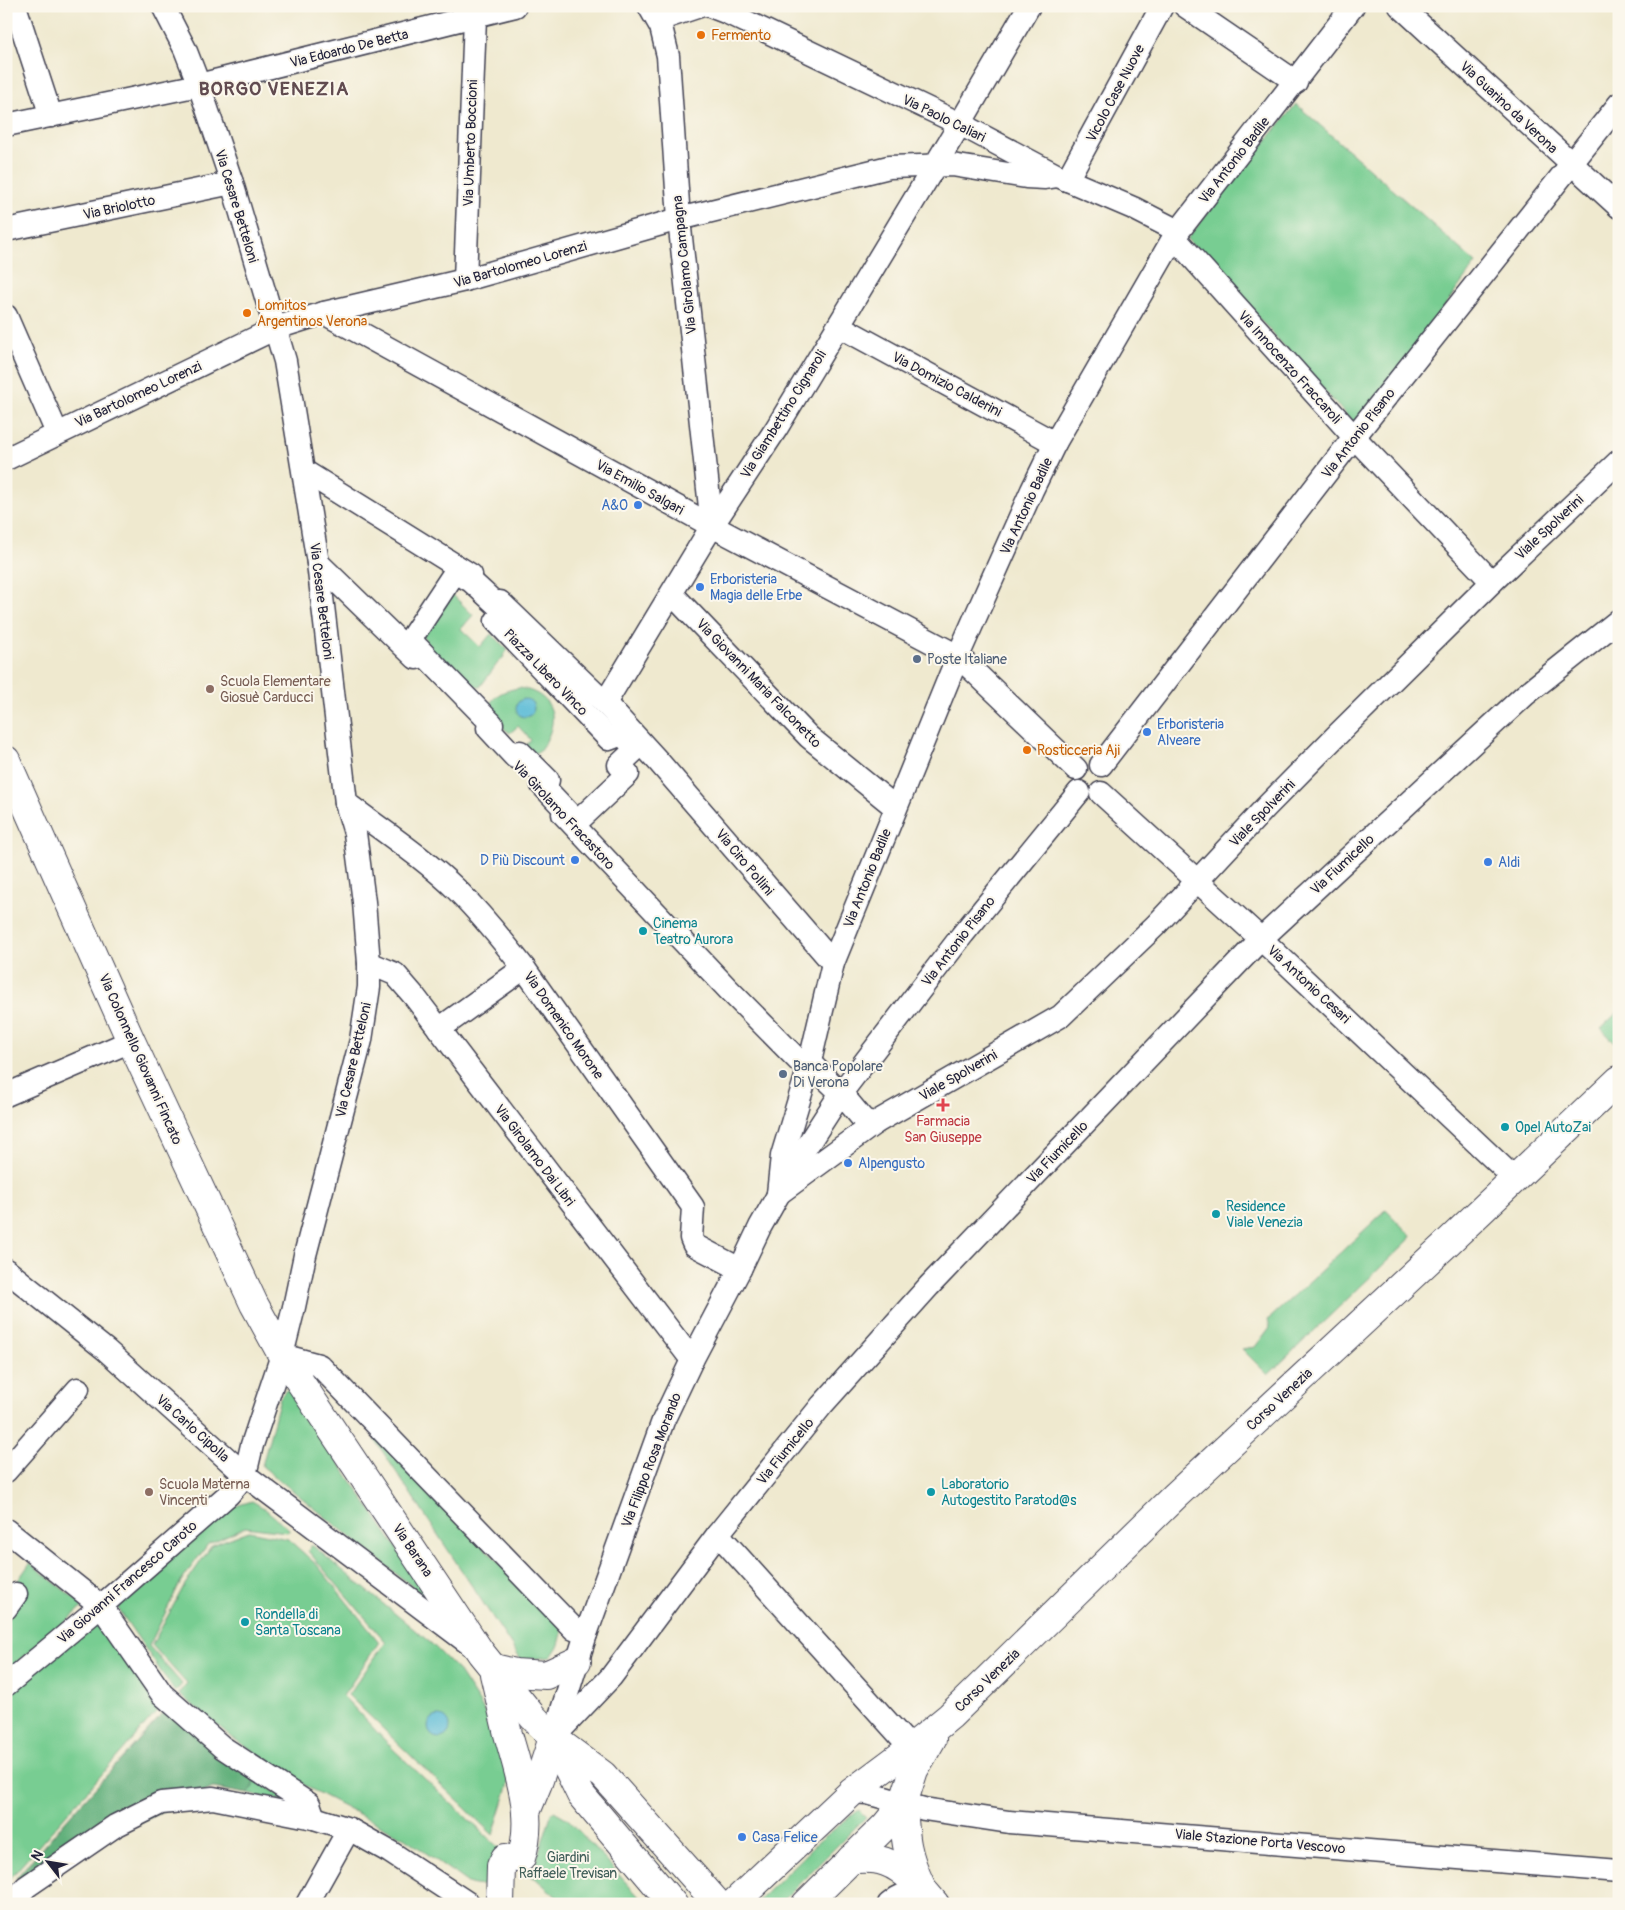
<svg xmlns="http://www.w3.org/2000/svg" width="1625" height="1910" font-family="Pangolin,sans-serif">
<rect width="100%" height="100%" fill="#fbf7ec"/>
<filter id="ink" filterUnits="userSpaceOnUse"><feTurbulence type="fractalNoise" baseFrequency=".02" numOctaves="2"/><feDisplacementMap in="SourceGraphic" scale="10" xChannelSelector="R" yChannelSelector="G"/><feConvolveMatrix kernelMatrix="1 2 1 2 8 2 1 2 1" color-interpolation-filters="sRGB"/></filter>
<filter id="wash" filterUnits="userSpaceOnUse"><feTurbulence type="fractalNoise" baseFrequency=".0096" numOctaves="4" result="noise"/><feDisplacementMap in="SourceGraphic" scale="20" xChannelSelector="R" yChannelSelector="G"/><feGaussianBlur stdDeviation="1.12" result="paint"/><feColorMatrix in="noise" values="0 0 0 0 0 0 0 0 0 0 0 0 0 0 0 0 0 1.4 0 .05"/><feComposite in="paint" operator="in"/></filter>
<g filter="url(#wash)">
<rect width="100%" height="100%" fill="#efe9cf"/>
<g fill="#78cd92" stroke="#4d7866">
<polygon points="1296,104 1476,263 1357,427 1187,239"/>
<polygon points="447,589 473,615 461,629 480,647 491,634 508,650 503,655 504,657 500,660 480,687 470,686 431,652 422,634"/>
<path d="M520,688C558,695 560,724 539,752L532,753L523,749L531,740L518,726L510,733L496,723L487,711C492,695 504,690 520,688Z"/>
<polygon points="1619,1011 1619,1042 1616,1044 1601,1028"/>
<polygon points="1386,1210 1411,1236 1408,1241 1268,1375 1242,1349 1255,1347 1270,1327 1268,1320"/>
<polygon points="290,1390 435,1605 262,1466 280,1398 285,1391"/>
<polygon points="378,1437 563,1629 559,1645 551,1657 521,1660 375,1440"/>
<polygon points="252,1501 264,1508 290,1530 287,1532 245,1527 208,1544 181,1581 149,1646 182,1684 175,1692 119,1610 119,1603 233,1503 236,1506"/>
<path d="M249,1531L288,1539L318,1566L379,1642L343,1696L395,1751L499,1848C494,1867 494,1894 468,1883L405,1838L309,1788L233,1738L179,1694L187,1684L152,1645L184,1586L212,1545Z"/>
<polygon points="312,1545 433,1645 457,1669 480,1704 494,1731 509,1783 493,1835 348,1695 386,1642 308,1551"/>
<polygon points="30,1563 84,1606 6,1672 6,1620 23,1597 12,1589"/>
<polygon points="93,1623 99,1623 162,1706 6,1883 6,1694"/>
<polygon points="254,1780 295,1803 248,1794 252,1789"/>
<polygon points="859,1810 866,1817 779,1904 755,1904 818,1842"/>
<polygon points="554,1811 568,1819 641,1899 641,1904 565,1904 535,1878 531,1877 551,1815"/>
</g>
<polygon fill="#62b07c" stroke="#42695c" points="167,1709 254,1780 252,1789 248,1794 213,1788 22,1879 16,1878 67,1819"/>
<g fill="#57bad6" stroke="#3c6e88">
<circle cx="525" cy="708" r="9"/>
<circle cx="439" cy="1727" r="11"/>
</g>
</g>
<g filter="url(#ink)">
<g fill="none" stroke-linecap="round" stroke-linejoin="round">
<defs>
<g id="minor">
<polyline points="15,6 51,116"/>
<polyline points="649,6 661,27 668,56 679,219 712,526"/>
<polyline points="710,6 728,13 960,124 1058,176 1133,208 1178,231"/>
<polyline points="1185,6 1296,82"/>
<polyline points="1400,6 1619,207"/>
<polyline points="658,20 700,6"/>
<polyline points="6,125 199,85 515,6"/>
<polyline points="1067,180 1162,6"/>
<polyline points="6,230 232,183"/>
<polyline points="1174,237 1354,437 1492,582"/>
<polyline points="465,280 475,17 478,6"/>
<polyline points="324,313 712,526 958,656 1076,769"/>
<polyline points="6,316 57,433"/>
<polyline points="839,326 1055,443"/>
<polyline points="6,459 276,328 324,313 465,280 679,219 889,167 952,165 1026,177 1045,178 1058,176"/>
<polyline points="304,471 471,575"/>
<polyline points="318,563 416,658"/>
<polygon points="455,572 471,581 509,616 496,621 609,739 622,734 636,749 619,765 628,774 577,822 542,785 548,780 520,752 515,757 488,728 492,724 410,640"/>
<polyline points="672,594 809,737 895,807"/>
<polyline points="500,602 605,703 658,761 833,963"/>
<polyline points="605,703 712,526 776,429 960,124 1029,6"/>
<polyline points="1101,765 1354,437 1619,104"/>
<polyline points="1101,793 1261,939 1514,1178"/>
<path d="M346,803C383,831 423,857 457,890C481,914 503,941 524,968L693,1207L691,1238L694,1245L740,1269"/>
<polyline points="563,814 728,989 808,1070"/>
<polyline points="369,963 395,974 414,996 692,1360"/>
<polyline points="439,1029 524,968"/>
<polyline points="810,1063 841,1093 861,1117 865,1121 875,1123"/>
<polyline points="6,1095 131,1041"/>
<polyline points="778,1194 782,1156 808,1070 833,963 958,656 1032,490 1055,443 1174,237 1353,6"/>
<polyline points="778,1194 875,1123 1061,1016 1156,925 1266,807 1338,734 1492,582 1619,461"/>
<polyline points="6,1270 106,1350 245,1475 471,1645"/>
<polyline points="282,1355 319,1365 574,1629 586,1634"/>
<polyline points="6,1471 78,1389"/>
<polyline points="6,1530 101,1606 162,1694 222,1747 309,1804 314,1818"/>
<polyline points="718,1534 911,1748 909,1764"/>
<polyline points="6,1608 16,1594"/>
<polyline points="6,1685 101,1606 229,1494 245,1475 252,1445 282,1355 294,1307 305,1255 361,1040 369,987 369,963 364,902 355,833 346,803 318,563 285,361 232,183 199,85 185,49 163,6"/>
<polyline points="555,1732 586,1634 663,1421 692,1360 740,1269 760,1227 799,1158 841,1093 963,934 1079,792"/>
<polyline points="553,1738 611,1677 718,1534 822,1405 929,1286 1261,939 1525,695 1619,620"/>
<polyline points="852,1792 867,1793 924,1809 1009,1822 1619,1871"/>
<polyline points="11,1904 26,1887 115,1826 161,1803 213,1798 314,1818 349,1829 390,1852 469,1904"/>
<polyline points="307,1904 349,1829"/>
<polyline points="889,1904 897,1898 921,1886"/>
</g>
<g id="major">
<polyline points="6,760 131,1041 254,1304 282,1355 481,1653 532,1716 553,1738 603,1775 718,1904"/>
<polyline points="493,1668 515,1673 546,1675 577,1661"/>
<path d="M494,1674C499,1694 503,1714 508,1734C519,1774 535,1816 521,1858"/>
<polyline points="555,1742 581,1795 673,1904"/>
<path d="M903,1804C905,1838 906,1854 921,1886"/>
<polyline points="526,1812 538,1783 553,1738"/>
<path d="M851,1859C859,1859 870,1858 879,1860C900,1864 922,1888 935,1904"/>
<polyline points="500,1904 501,1866 505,1858"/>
<polyline points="733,1904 852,1792 911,1748 950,1716 1174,1497 1444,1246 1619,1080"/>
<polyline points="806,1904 885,1826 903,1804 914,1770 932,1739"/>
</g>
</defs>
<use href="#minor" stroke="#414051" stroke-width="25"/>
<use href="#major" stroke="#414051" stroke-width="30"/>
<use href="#minor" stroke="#fff" stroke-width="22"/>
<use href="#major" stroke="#fff" stroke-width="28"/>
</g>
</g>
<g fill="#e8710a" stroke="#fbf7ec" stroke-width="2">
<circle cx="701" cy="35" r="5"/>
<circle cx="247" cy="313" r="5"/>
<circle cx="1027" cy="750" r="5"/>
</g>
<g fill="#3f7fe0" stroke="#fbf7ec" stroke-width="2">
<circle cx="638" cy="505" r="5"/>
<circle cx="700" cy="587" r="5"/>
<circle cx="1147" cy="732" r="5"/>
<circle cx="575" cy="860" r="5"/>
<circle cx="1488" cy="862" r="5"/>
<circle cx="848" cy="1163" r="5"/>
<circle cx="742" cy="1837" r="5"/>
</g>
<g fill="#5c6f8a" stroke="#fbf7ec" stroke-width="2">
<circle cx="917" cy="659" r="5"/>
<circle cx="783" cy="1074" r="5"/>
</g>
<g fill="#8d6e63" stroke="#fbf7ec" stroke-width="2">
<circle cx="210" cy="689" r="5"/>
<circle cx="149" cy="1492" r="5"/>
</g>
<g fill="#0f9aa8" stroke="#fbf7ec" stroke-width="2">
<circle cx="643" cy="931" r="5"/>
<circle cx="1505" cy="1127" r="5"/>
<circle cx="1216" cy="1214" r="5"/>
<circle cx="931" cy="1492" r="5"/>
<circle cx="245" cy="1622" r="5"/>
</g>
<path fill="#e0444e" stroke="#fbf7ec" stroke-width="2" d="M940.5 1097.5h5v5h5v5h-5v5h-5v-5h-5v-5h5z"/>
<g text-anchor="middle" stroke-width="4" stroke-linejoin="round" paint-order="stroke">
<g font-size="14" fill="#c56008" stroke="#fbf7ec" text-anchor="start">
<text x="711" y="40">Fermento</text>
<text x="257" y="310">Lomitos<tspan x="257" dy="16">Argentinos Verona</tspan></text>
<text x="1037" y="755">Rosticceria Aji</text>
</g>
<g font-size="14" fill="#22223b" stroke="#fbf7ec">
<text transform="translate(349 48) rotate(-14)" y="5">Via Edoardo De Betta</text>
<text transform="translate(1115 93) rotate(-62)" y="5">Vicolo Case Nuove</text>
<text transform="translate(1509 107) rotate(43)" y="5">Via Guarino da Verona</text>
<text transform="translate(944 118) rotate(26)" y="5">Via Paolo Caliari</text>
<text transform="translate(470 143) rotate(-88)" y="5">Via Umberto Boccioni</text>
<text transform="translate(1234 160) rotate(-52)" y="5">Via Antonio Badile</text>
<text transform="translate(237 206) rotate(73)" y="5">Via Cesare Betteloni</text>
<text transform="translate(119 207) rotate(-12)" y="5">Via Briolotto</text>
<text transform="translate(520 264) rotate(-16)" y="5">Via Bartolomeo Lorenzi</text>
<text transform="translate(684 265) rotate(-96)" y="5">Via Girolamo Campagna</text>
<text transform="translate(1290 367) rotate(48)" y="5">Via Innocenzo Fraccaroli</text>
<text transform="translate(947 384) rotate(28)" y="5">Via Domizio Calderini</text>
<text transform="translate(138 394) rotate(-25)" y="5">Via Bartolomeo Lorenzi</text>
<text transform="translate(783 414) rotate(-58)" y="5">Via Giambettino Cignaroli</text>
<text transform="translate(1358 433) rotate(-52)" y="5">Via Antonio Pisano</text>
<text transform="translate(640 487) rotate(29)" y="5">Via Emilio Salgari</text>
<text transform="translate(1026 506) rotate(-65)" y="5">Via Antonio Badile</text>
<text transform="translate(1549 527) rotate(-43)" y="5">Viale Spolverini</text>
<text transform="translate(322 601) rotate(83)" y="5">Via Cesare Betteloni</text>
<text transform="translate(546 672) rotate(46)" y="5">Piazza Libero Vinco</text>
<text transform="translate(759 683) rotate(46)" y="5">Via Giovanni Maria Falconetto</text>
<text transform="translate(1262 813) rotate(-46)" y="5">Viale Spolverini</text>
<text transform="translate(564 815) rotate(47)" y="5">Via Girolamo Fracastoro</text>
<text transform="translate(745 862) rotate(50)" y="5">Via Ciro Pollini</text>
<text transform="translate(1342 864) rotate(-43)" y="5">Via Fiumicello</text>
<text transform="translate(867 878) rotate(-68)" y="5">Via Antonio Badile</text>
<text transform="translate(958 941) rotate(-52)" y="5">Via Antonio Pisano</text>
<text transform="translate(1309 984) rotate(43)" y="5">Via Antonio Cesari</text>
<text transform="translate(564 1025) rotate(55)" y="5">Via Domenico Morone</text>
<text transform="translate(141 1059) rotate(66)" y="5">Via Colonnello Giovanni Fincato</text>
<text transform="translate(353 1060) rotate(-77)" y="5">Via Cesare Betteloni</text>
<text transform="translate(958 1075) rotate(-30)" y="5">Viale Spolverini</text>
<text transform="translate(1057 1152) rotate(-46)" y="5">Via Fiumicello</text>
<text transform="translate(535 1155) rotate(53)" y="5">Via Girolamo Dai Libri</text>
<text transform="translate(1279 1399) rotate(-43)" y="5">Corso Venezia</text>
<text transform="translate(193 1428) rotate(42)" y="5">Via Carlo Cipolla</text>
<text transform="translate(785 1451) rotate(-51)" y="5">Via Fiumicello</text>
<text transform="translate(651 1460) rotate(-69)" y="5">Via Filippo Rosa Morando</text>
<text transform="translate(413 1550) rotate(56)" y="5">Via Barana</text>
<text transform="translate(127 1582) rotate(-41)" y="5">Via Giovanni Francesco Caroto</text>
<text transform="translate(987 1680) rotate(-44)" y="5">Corso Venezia</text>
<text transform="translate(1260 1841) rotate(5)" y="5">Viale Stazione Porta Vescovo</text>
</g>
<g font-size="14" fill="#366cbe" stroke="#fbf7ec" text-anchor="start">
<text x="628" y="510" text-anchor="end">A&amp;O</text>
<text x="710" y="584">Erboristeria<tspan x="710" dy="16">Magia delle Erbe</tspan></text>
<text x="1157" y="729">Erboristeria<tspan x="1157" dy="16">Alveare</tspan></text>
<text x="565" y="865" text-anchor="end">D Più Discount</text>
<text x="1498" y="867">Aldi</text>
<text x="858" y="1168">Alpengusto</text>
<text x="752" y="1842">Casa Felice</text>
</g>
<g font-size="14" fill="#4e5e75" stroke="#fbf7ec" text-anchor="start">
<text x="927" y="664">Poste Italiane</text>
<text x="793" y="1071">Banca Popolare<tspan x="793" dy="16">Di Verona</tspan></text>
</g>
<g font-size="14" fill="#785e54" stroke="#fbf7ec" text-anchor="start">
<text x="220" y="686">Scuola Elementare<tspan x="220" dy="16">Giosuè Carducci</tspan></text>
<text x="159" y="1489">Scuola Materna<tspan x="159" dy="16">Vincenti</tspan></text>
</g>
<g font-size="14" fill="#0d838f" stroke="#fbf7ec" text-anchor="start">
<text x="653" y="928">Cinema<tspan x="653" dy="16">Teatro Aurora</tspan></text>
<text x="1515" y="1132">Opel AutoZai</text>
<text x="1226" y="1211">Residence<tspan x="1226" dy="16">Viale Venezia</tspan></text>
<text x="941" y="1489">Laboratorio<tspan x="941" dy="16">Autogestito Paratod@s</tspan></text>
<text x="255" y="1619">Rondella di<tspan x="255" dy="16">Santa Toscana</tspan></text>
</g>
<g font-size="14" fill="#be3a42" stroke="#fbf7ec">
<text x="943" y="1126">Farmacia<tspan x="943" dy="16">San Giuseppe</tspan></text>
</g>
<g font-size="14" fill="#405e59" stroke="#fbf7ec">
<text x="568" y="1862">Giardini<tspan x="568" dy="16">Raffaele Trevisan</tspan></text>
</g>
<g font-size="19" font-weight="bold" letter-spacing="1" fill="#614b50" stroke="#fbf7ec">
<text x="274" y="95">BORGO VENEZIA</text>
</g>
</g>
<rect width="1625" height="1910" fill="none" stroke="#fbf7ec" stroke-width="25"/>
<g transform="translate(48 1862) rotate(301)" stroke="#fbf7ec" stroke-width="4" paint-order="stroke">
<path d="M0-4L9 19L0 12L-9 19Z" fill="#22223b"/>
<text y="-8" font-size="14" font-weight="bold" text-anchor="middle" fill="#22223b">N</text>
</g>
</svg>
